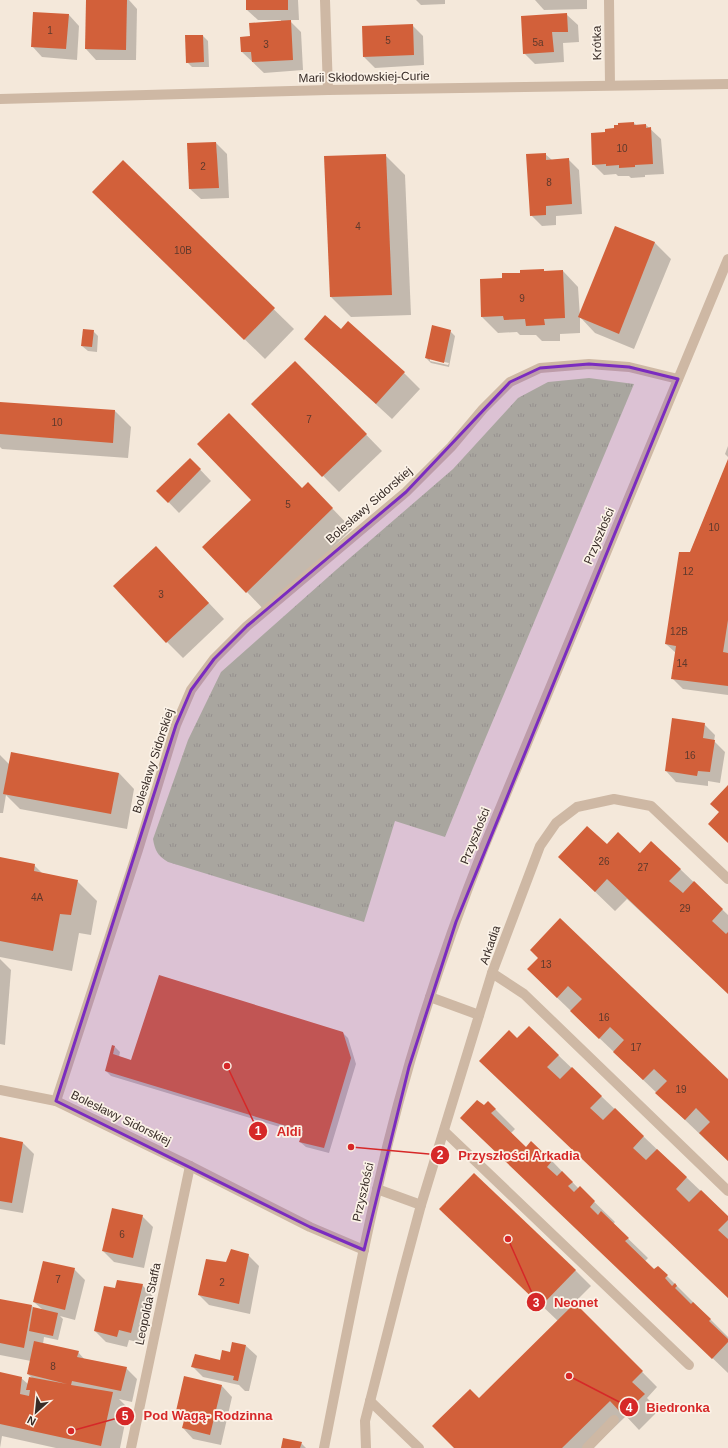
<svg xmlns="http://www.w3.org/2000/svg" width="728" height="1448" font-family="Arial,sans-serif">
<defs>
<pattern id="grass-tufts" width="24" height="20" patternUnits="userSpaceOnUse"><rect width="24" height="20" fill="#b5c598"/><path d="M3 7l-1-3M5 7V3M7 7l1-3M15 17l-1-3M17 17v-4M19 17l1-3" fill="none" stroke="#9ca983"/></pattern>
</defs>
<rect width="100%" height="100%" fill="#f4e8da"/>
<path fill="url(#grass-tufts)" d="M589,378L634,384L473,768L445,837L395,821L364,922L168,862C158,856 155,851 153,839L188,740L221,672L336,570L453,469L518,398L548,382Z"/>
<g fill="#0003" fill-rule="evenodd">
<polygon points="87,0 129,0 137,9 136,60 96,60 86,49"/>
<polygon points="247,0 298,0 299,20 289,20 301,32 303,70 264,73 242,52 251,37 281,22 281,20 258,20 247,10"/>
<polygon points="416,0 445,0 445,4 421,5"/>
<polygon points="535,0 587,0 587,9 544,10"/>
<polygon points="69,15 79,26 77,60 42,57 32,46"/>
<polygon points="567,15 578,25 579,42 563,43 564,62 535,64 524,53"/>
<polygon points="412,25 423,36 424,65 375,68 364,57"/>
<polygon points="203,36 208,41 209,67 192,67 187,62"/>
<polygon points="634,123 636,125 646,125 661,139 664,174 645,175 645,177 631,178 629,176 618,176 616,174 604,175 593,164 606,133"/>
<polygon points="216,143 227,154 229,198 201,199 190,189 188,144"/>
<polygon points="545,154 552,160 568,159 579,170 582,214 556,216 556,225 542,226 531,215"/>
<polygon points="385,155 405,175 411,315 351,317 331,297"/>
<polygon points="123,162 294,329 265,359 113,212"/>
<polygon points="616,227 655,243 671,259 634,349 595,333 580,317 580,333 560,334 560,341 542,341 536,335 520,335 517,332 498,333 482,317 481,280 503,279 521,274 543,270 546,272 563,271 578,287 580,317"/>
<polygon points="341,330 404,373 420,389 392,419 305,339"/>
<polygon points="93,331 98,336 97,352 88,351 82,346"/>
<path d="M450,331L455,336L449,367L431,363L426,358ZM430,359L449,363L448,365L430,361Z"/>
<polygon points="311,378 382,451 339,492 252,404"/>
<polygon points="0,403 115,411 131,427 128,458 2,449 0,447"/>
<polygon points="728,446 728,457 725,454"/>
<polygon points="190,459 211,481 179,513 158,491"/>
<polygon points="728,461 728,695 683,689 672,678 676,653 666,644 690,553"/>
<polygon points="302,489 328,504 352,529 266,612 247,592"/>
<polygon points="171,563 224,619 183,658 167,642"/>
<polygon points="673,719 704,724 715,735 714,741 725,752 720,783 708,781 708,786 676,782 666,771"/>
<polygon points="0,755 10,765 119,773 134,789 127,829 20,809 6,795 3,813 0,813"/>
<polygon points="607,846 640,854 680,869 728,915 728,993 627,899 615,911 559,857"/>
<polygon points="0,858 34,865 43,874 77,881 97,901 91,935 79,933 72,971 0,957"/>
<polygon points="539,958 728,1081 728,1161 548,989"/>
<polygon points="0,959 11,970 5,1045 0,1044"/>
<polygon points="343,1033 348,1038 356,1064 329,1153 306,1147 300,1142 303,1134 111,1076 106,1071 115,1047 120,1052 119,1057 132,1061"/>
<polygon points="518,1040 558,1055 728,1217 728,1298"/>
<polygon points="488,1102 515,1129 511,1133 526,1148 552,1161 579,1189 580,1188 615,1222 613,1224 648,1258 645,1261 655,1270 658,1267 728,1337 728,1373 482,1137 484,1107"/>
<polygon points="0,1138 23,1143 34,1154 23,1213 0,1209"/>
<polygon points="142,1216 153,1227 144,1268 114,1262 103,1251"/>
<polygon points="456,1224 575,1270 591,1286 574,1303 657,1387 647,1398 659,1410 639,1430 626,1416 593,1448 455,1448 479,1400 558,1321"/>
<polygon points="248,1255 259,1266 250,1314 209,1305 199,1295"/>
<polygon points="74,1269 85,1280 75,1320 60,1316 63,1319 58,1340 44,1337 43,1344 78,1352 85,1360 126,1368 137,1379 132,1402 119,1399 128,1408 120,1448 56,1448 2,1436 0,1448 0,1373 21,1378 28,1384 33,1379 28,1374 31,1361 0,1355 0,1300 32,1306 34,1308 43,1310 34,1302"/>
<polygon points="142,1285 153,1296 142,1343 129,1340 127,1347 106,1342 95,1331 116,1290"/>
<polygon points="246,1346 257,1356 249,1391 245,1391 239,1385 203,1377 192,1366 220,1362 231,1353"/>
<polygon points="222,1386 232,1397 221,1445 193,1439 183,1428 185,1419 177,1411"/>
<polygon points="301,1443 306,1448 282,1448"/>
</g>
<g fill="#d2603a">
<polygon points="86,0 127,0 126,50 85,49"/>
<rect x="246" y="0" width="42" height="10"/>
<polygon points="33,12 69,14 66,49 31,47"/>
<polygon points="567,13 568,32 552,32 554,52 523,54 521,16"/>
<polygon points="291,20 293,60 252,62 251,52 241,52 240,37 250,36 249,23"/>
<polygon points="413,24 414,55 363,57 362,26"/>
<polygon points="185,35 203,35 204,62 186,63"/>
<polygon points="634,122 634,125 646,124 646,128 651,127 653,164 635,165 635,167 619,168 619,165 606,166 606,164 592,165 591,133 605,132 605,129 614,128 614,125 618,125 618,123"/>
<polygon points="216,142 219,188 189,189 187,143"/>
<polygon points="546,153 546,160 569,158 572,204 546,206 546,215 530,216 526,154"/>
<polygon points="386,154 392,295 330,297 324,156"/>
<polygon points="123,160 275,308 244,340 92,192"/>
<polygon points="615,226 655,242 619,334 578,317"/>
<polygon points="544,269 544,271 563,270 565,318 544,319 545,325 526,326 525,319 504,320 503,316 481,317 480,279 502,278 502,273 520,273 520,270"/>
<polygon points="325,315 341,329 348,321 405,372 376,404 304,339"/>
<polygon points="432,325 451,330 444,363 425,358"/>
<polygon points="83,329 94,330 92,347 81,346"/>
<polygon points="295,361 367,434 322,477 251,404"/>
<polygon points="0,402 115,410 113,443 0,434"/>
<polygon points="229,413 302,488 308,482 333,508 246,593 202,547 251,500 197,444"/>
<polygon points="190,458 201,469 168,503 156,491"/>
<polygon points="728,459 728,620 723,652 728,653 728,686 671,679 676,646 665,644 679,552 690,552"/>
<polygon points="156,546 209,603 166,643 113,586"/>
<polygon points="672,718 705,723 703,738 715,740 710,772 698,771 697,776 665,771"/>
<polygon points="11,752 119,773 111,814 3,794"/>
<polygon points="728,785 728,843 708,824 719,812 710,804"/>
<polygon points="587,826 607,844 618,832 640,853 651,841 681,869 669,881 683,893 694,881 723,909 712,921 726,934 728,932 728,994 607,879 595,892 558,857"/>
<polygon points="0,857 35,864 34,871 78,880 71,915 60,914 53,951 0,941"/>
<polygon points="560,918 728,1079 728,1161 699,1133 710,1122 696,1108 685,1120 655,1093 667,1081 654,1069 643,1080 613,1052 624,1040 610,1027 599,1039 570,1011 582,999 568,986 557,998 527,969 538,958 530,950"/>
<polygon points="159,975 343,1032 351,1058 324,1148 299,1142 303,1131 105,1071 112,1045 115,1046 113,1054 131,1060"/>
<polygon points="529,1026 559,1055 547,1067 560,1079 572,1067 602,1096 590,1108 603,1120 615,1108 644,1136 633,1148 646,1160 657,1149 687,1177 676,1189 689,1202 701,1190 728,1216 728,1220 718,1230 728,1239 728,1298 479,1061 509,1030 517,1038"/>
<polygon points="477,1100 484,1105 488,1101 496,1109 491,1113 526,1147 531,1141 552,1161 547,1167 557,1176 562,1171 573,1182 568,1186 574,1192 580,1186 595,1201 590,1207 598,1215 601,1211 629,1238 625,1241 654,1269 658,1266 668,1275 665,1278 672,1286 675,1283 677,1286 675,1288 691,1304 693,1302 711,1319 709,1321 728,1339 728,1342 712,1359 460,1118"/>
<polygon points="0,1137 23,1142 12,1203 0,1201"/>
<polygon points="474,1173 576,1270 541,1306 439,1209"/>
<polygon points="112,1208 143,1215 133,1258 102,1251"/>
<polygon points="231,1249 249,1254 239,1304 198,1295 206,1259 226,1262"/>
<polygon points="43,1261 75,1268 65,1310 33,1302"/>
<polygon points="117,1280 143,1284 131,1333 119,1330 117,1337 94,1331 104,1286 115,1288"/>
<polygon points="0,1299 32,1305 24,1348 0,1343"/>
<polygon points="575,1303 643,1371 632,1382 645,1394 623,1415 610,1401 562,1448 454,1448 432,1426 470,1389 479,1398"/>
<polygon points="33,1307 58,1313 53,1336 29,1331"/>
<polygon points="34,1341 79,1351 77,1357 127,1367 121,1391 72,1381 71,1385 113,1392 101,1446 0,1424 0,1372 22,1377 20,1394 29,1396 30,1390 26,1390 29,1377 67,1384 27,1374"/>
<polygon points="232,1342 246,1345 238,1381 233,1380 234,1376 191,1367 195,1354 220,1360 222,1350 230,1352"/>
<polygon points="184,1376 222,1385 210,1435 182,1428 186,1413 176,1411"/>
<polygon points="283,1438 302,1442 300,1448 281,1448"/>
</g>
<g fill="none" stroke-linecap="round" stroke-linejoin="round">
<g stroke="#ceb8a4" stroke-width="10">
<polyline points="325,0 328,90"/>
<polyline points="609,0 610,85"/>
<polyline points="0,99 328,90 728,84"/>
<polyline points="728,879 651,806 614,799 577,807 556,823 540,846 492,973 524,994 728,1191"/>
<polyline points="430,997 479,1015"/>
<polyline points="0,1090 56,1101"/>
<polyline points="444,1131 689,1365"/>
<polyline points="377,1189 421,1205 492,973"/>
<polyline points="364,1250 310,1227 190,1166 56,1101 138,850 176,725 191,690 214,659 247,626 406,492 451,447 483,409 510,382 540,368 589,364 629,367 678,379"/>
<polyline points="370,1401 419,1448"/>
<polyline points="131,1448 190,1166"/>
<path d="M324,1448C341,1362 357,1276 377,1190C403,1073 440,958 484,847L728,259"/>
<polyline points="366,1448 365,1421 402,1276 421,1205"/>
<polyline points="587,1448 614,1420"/>
</g>
</g>
<path fill="#7b2cbf" fill-opacity="0.2" stroke="#7b2cbf" stroke-width="3" stroke-linejoin="round" d="M589,364L629,367L678,379L456,922L409,1067L364,1250L310,1227L56,1101L176,725L191,690L214,659L247,626L406,492L510,382L540,368Z"/>
<g text-anchor="middle" stroke-width="3.5" stroke-linejoin="round" paint-order="stroke">
<g font-size="10" fill="#5e392c">
<text x="50" y="34">1</text>
<text x="388" y="44">5</text>
<text x="538" y="46">5a</text>
<text x="266" y="48">3</text>
<text x="622" y="152">10</text>
<text x="203" y="170">2</text>
<text x="549" y="186">8</text>
<text x="358" y="230">4</text>
<text x="183" y="254">10B</text>
<text x="522" y="302">9</text>
<text x="309" y="423">7</text>
<text x="57" y="426">10</text>
<text x="288" y="508">5</text>
<text x="714" y="531">10</text>
<text x="688" y="575">12</text>
<text x="161" y="598">3</text>
<text x="679" y="635">12B</text>
<text x="682" y="667">14</text>
<text x="690" y="759">16</text>
<text x="604" y="865">26</text>
<text x="643" y="871">27</text>
<text x="37" y="901">4A</text>
<text x="685" y="912">29</text>
<text x="546" y="968">13</text>
<text x="604" y="1021">16</text>
<text x="636" y="1051">17</text>
<text x="681" y="1093">19</text>
<text x="122" y="1238">6</text>
<text x="58" y="1283">7</text>
<text x="222" y="1286">2</text>
<text x="53" y="1370">8</text>
</g>
<g font-size="12" fill="#382c27" stroke="#fbf2e7">
<text transform="translate(597 43) rotate(-91)" y="4">Krótka</text>
<text transform="translate(364 77) rotate(-1)" y="4">Marii Skłodowskiej-Curie</text>
<text transform="translate(369 505) rotate(-41)" y="4">Bolesławy Sidorskiej</text>
<text transform="translate(599 536) rotate(-67)" y="4">Przyszłości</text>
<text transform="translate(153 761) rotate(-72)" y="4">Bolesławy Sidorskiej</text>
<text transform="translate(475 836) rotate(-68)" y="4">Przyszłości</text>
<text transform="translate(490 945) rotate(-71)" y="4">Arkadia</text>
<text transform="translate(121 1118) rotate(26)" y="4">Bolesławy Sidorskiej</text>
<text transform="translate(363 1192) rotate(-77)" y="4">Przyszłości</text>
<text transform="translate(148 1304) rotate(-78)" y="4">Leopolda Staffa</text>
</g>
</g>
<path fill="none" stroke="#d62828" stroke-width="1.5" d="M227 1066L258 1131M351 1147L440 1155M508 1239L536 1302M569 1376L629 1407M71 1431L125 1416"/>
<g fill="#d62828" stroke="#fbf2e7" stroke-width="1.5">
<circle cx="227" cy="1066" r="4"/>
<circle cx="351" cy="1147" r="4"/>
<circle cx="508" cy="1239" r="4"/>
<circle cx="569" cy="1376" r="4"/>
<circle cx="71" cy="1431" r="4"/>
<circle cx="258" cy="1131" r="10"/>
<circle cx="440" cy="1155" r="10"/>
<circle cx="536" cy="1302" r="10"/>
<circle cx="629" cy="1407" r="10"/>
<circle cx="125" cy="1416" r="10"/>
</g>
<g font-size="12" text-anchor="middle" font-weight="bold" fill="#fff">
<text x="258" y="1135">1</text>
<text x="440" y="1159">2</text>
<text x="536" y="1307">3</text>
<text x="629" y="1412">4</text>
<text x="125" y="1420">5</text>
</g>
<g font-size="13" text-anchor="middle" font-weight="bold" fill="#d62828" stroke="#fbf2e7" stroke-width="3.5" stroke-linejoin="round" paint-order="stroke">
<text x="289" y="1136">Aldi</text>
<text x="519" y="1160">Przyszłości Arkadia</text>
<text x="576" y="1307">Neonet</text>
<text x="678" y="1412">Biedronka</text>
<text x="208" y="1420">Pod Wagą- Rodzinna</text>
</g>
<g transform="translate(36 1412) rotate(207)" stroke="#fbf2e7" stroke-width="3" paint-order="stroke">
<path d="M0-3L7 15L0 10L-7 15Z" fill="#382c27"/>
<text y="-6" font-size="11" font-weight="bold" text-anchor="middle" fill="#382c27">N</text>
</g>
</svg>
